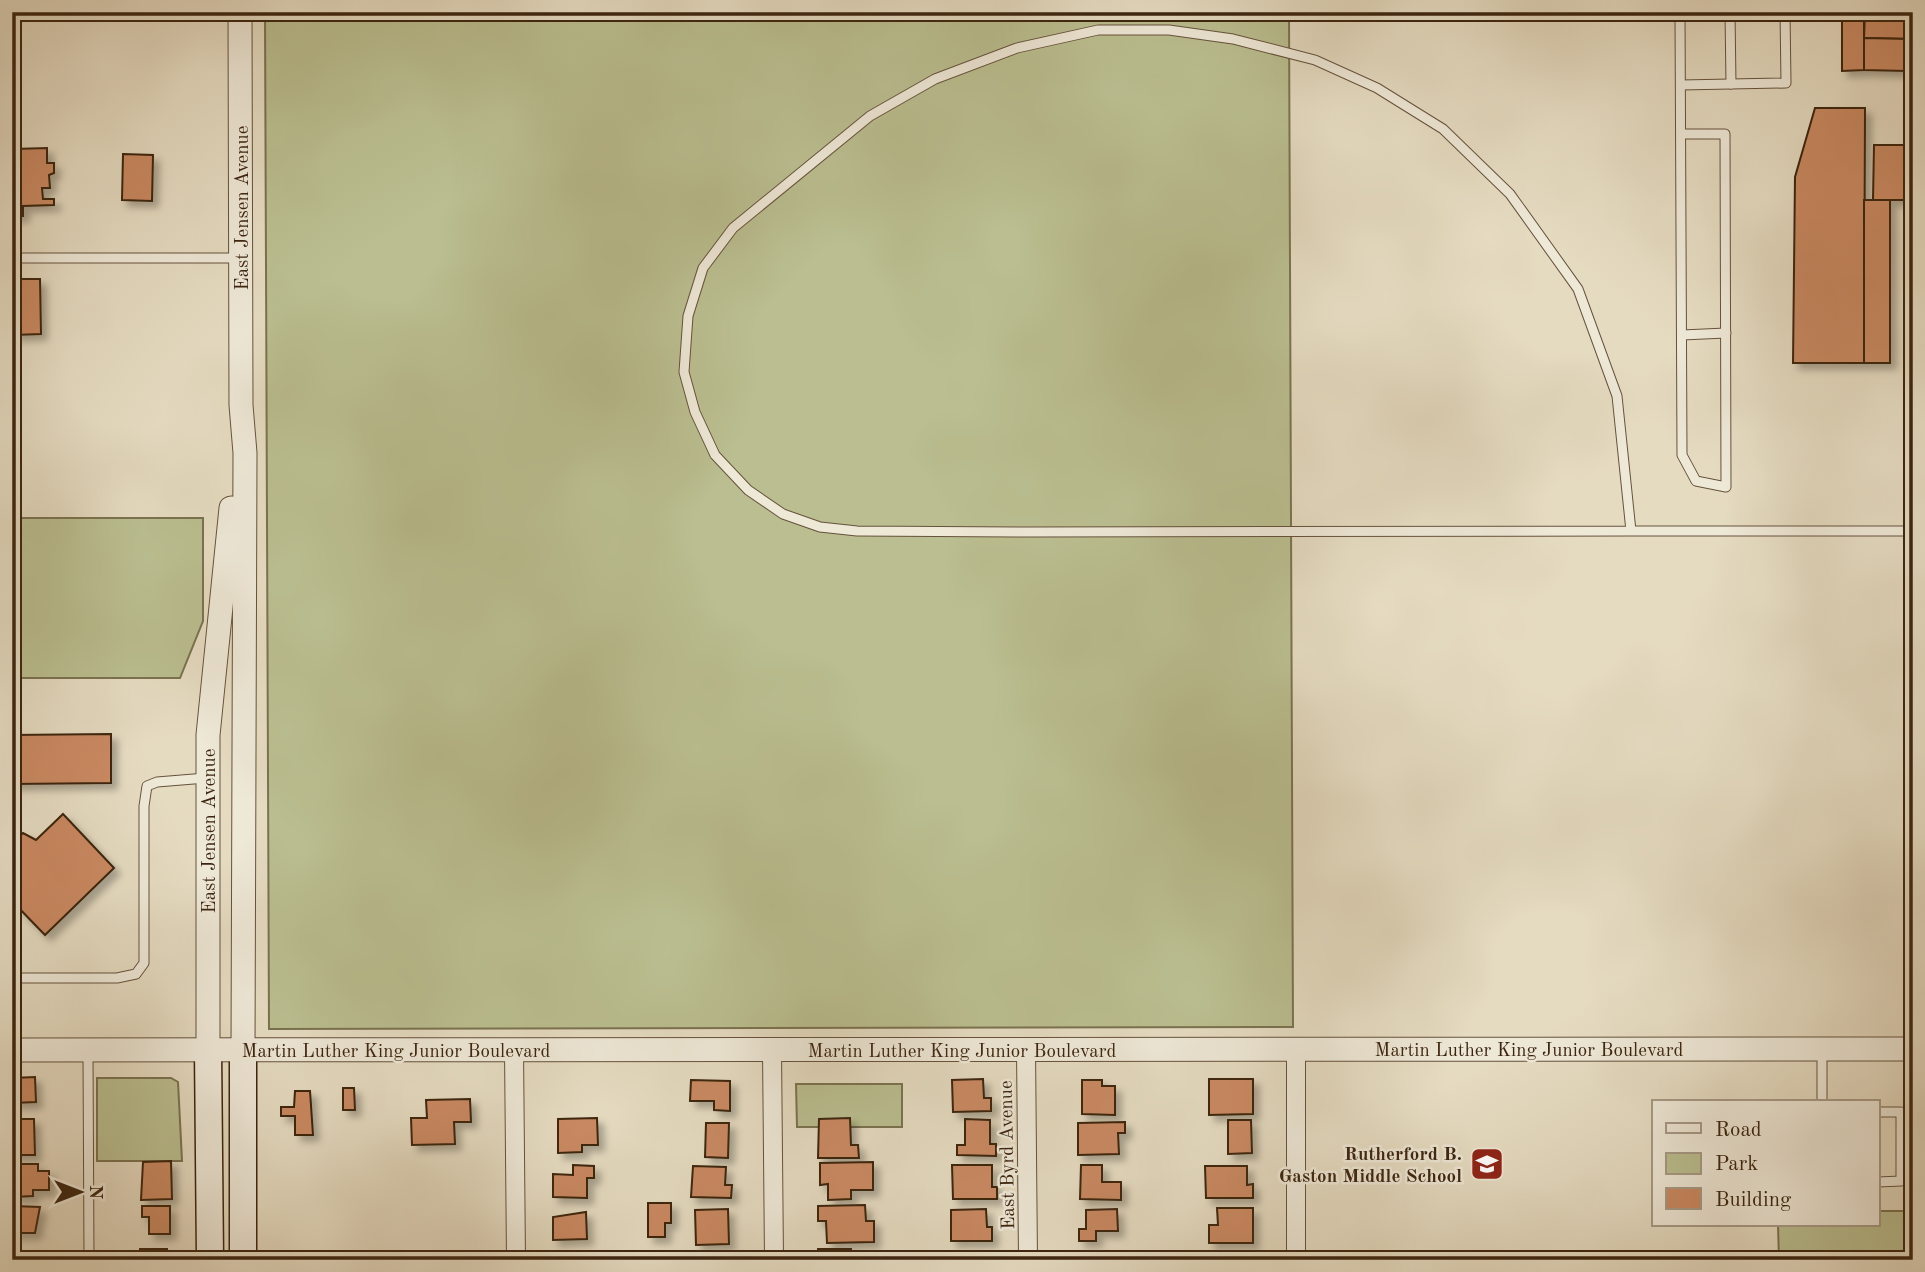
<svg xmlns="http://www.w3.org/2000/svg" width="1925" height="1272" font-family="'Old Standard TT',serif">
<defs>
<filter id="shadow"><feDropShadow dx="6" dy="6" stdDeviation="3.5" flood-color="#0004"/></filter>
</defs>
<rect width="100%" height="100%" fill="#e5dbc1"/>
<filter id="stains"><feTurbulence type="fractalNoise" baseFrequency=".00286" numOctaves="4"/><feColorMatrix values="0 0 0 0 .2 0 0 0 0 .09 0 0 0 0 .02 0 0 0 .5 -.17"/></filter>
<radialGradient id="worn" r=".72"><stop offset=".6" stop-color="#630" stop-opacity="0"/><stop offset="1" stop-color="#630" stop-opacity=".3"/></radialGradient>
<g fill="#babe90" stroke="#7b7250" stroke-width="2">
<polygon points="265,12 1289,12 1293,1027 269,1029"/>
<polygon points="12,518 203,518 203,621 180,678 12,678"/>
<polygon points="97,1078 171,1078 178,1082 182,1161 97,1161"/>
<polygon points="796,1084 902,1084 902,1127 797,1127"/>
<polygon points="1878,1211 1913,1211 1913,1260 1779,1260 1778,1225 1878,1225"/>
</g>
<g fill="#c98962" stroke="#3c2510" stroke-width="2" filter="url(#shadow)">
<polygon points="1842,12 1864,12 1864,70 1842,71"/>
<polygon points="1865,12 1913,12 1913,39 1864,38"/>
<polygon points="1864,38 1908,39 1907,71 1864,70"/>
<polygon points="1815,108 1865,108 1864,363 1793,363 1795,177"/>
<polygon points="1874,145 1913,145 1913,200 1873,200"/>
<polygon points="47,148 47,163 54,163 54,173 49,175 50,188 42,188 43,199 54,199 54,205 23,206 23,216 12,216 14,149"/>
<polygon points="123,154 153,155 152,201 122,200"/>
<rect x="1864" y="200" width="26" height="163"/>
<polygon points="12,279 40,279 41,334 13,335"/>
<polygon points="111,734 111,783 12,784 12,735"/>
<polygon points="63,814 114,868 45,935 12,901 12,843 23,833 36,840"/>
<polygon points="35,1077 36,1102 13,1103 12,1078"/>
<polygon points="983,1079 984,1098 991,1098 991,1111 953,1112 952,1080"/>
<polygon points="1209,1079 1253,1079 1253,1114 1209,1115"/>
<polygon points="691,1080 730,1081 730,1111 714,1110 714,1101 690,1101"/>
<polygon points="1082,1080 1102,1080 1102,1086 1115,1086 1115,1115 1082,1114"/>
<polygon points="343,1088 354,1088 355,1110 343,1110"/>
<polygon points="295,1091 310,1091 313,1135 295,1135 295,1116 281,1116 281,1107 294,1107"/>
<polygon points="470,1099 471,1122 454,1122 455,1144 412,1145 411,1118 427,1118 426,1100"/>
<polygon points="597,1118 598,1145 582,1145 582,1152 558,1153 558,1119"/>
<polygon points="850,1118 851,1145 858,1145 859,1158 818,1158 819,1119"/>
<polygon points="12,1119 34,1119 35,1155 12,1155"/>
<polygon points="965,1119 990,1120 990,1144 996,1144 996,1156 957,1155 957,1145 965,1145"/>
<polygon points="1228,1120 1251,1120 1252,1153 1228,1154"/>
<polygon points="1125,1122 1125,1133 1118,1133 1119,1154 1078,1155 1078,1123"/>
<polygon points="706,1123 729,1123 728,1158 705,1157"/>
<polygon points="171,1161 172,1199 141,1200 143,1162"/>
<polygon points="873,1162 873,1190 851,1190 851,1199 828,1200 828,1184 820,1185 820,1163"/>
<polygon points="14,1164 38,1164 38,1171 49,1171 49,1190 33,1190 33,1196 14,1197"/>
<polygon points="573,1165 594,1166 594,1178 587,1178 587,1198 553,1197 553,1174 573,1175"/>
<polygon points="952,1165 992,1165 992,1187 997,1187 997,1199 953,1199"/>
<polygon points="1081,1165 1102,1165 1102,1182 1121,1182 1121,1200 1080,1199"/>
<polygon points="693,1166 726,1167 725,1185 732,1185 731,1198 691,1197"/>
<polygon points="1205,1166 1247,1166 1247,1185 1253,1184 1253,1198 1206,1198"/>
<polygon points="648,1203 671,1203 671,1223 665,1223 665,1237 648,1237"/>
<polygon points="865,1205 866,1221 874,1221 874,1242 827,1243 826,1221 818,1221 818,1206"/>
<polygon points="13,1206 40,1207 35,1233 12,1233"/>
<polygon points="142,1206 170,1206 170,1234 149,1234 149,1217 142,1217"/>
<polygon points="1217,1208 1253,1208 1253,1243 1209,1243 1209,1225 1218,1225"/>
<polygon points="728,1209 729,1244 696,1245 695,1210"/>
<polygon points="986,1209 987,1227 992,1227 992,1241 951,1241 951,1210"/>
<polygon points="1117,1209 1118,1231 1096,1231 1096,1241 1079,1241 1079,1229 1086,1229 1086,1210"/>
<polygon points="586,1212 587,1239 553,1240 553,1217"/>
<rect x="140" y="1249" width="27" height="11"/>
<rect x="818" y="1249" width="33" height="11"/>
<rect x="12" y="1251" width="26" height="9"/>
<polygon points="1103,1251 1103,1260 1081,1260 1081,1252"/>
<rect x="569" y="1253" width="23" height="7"/>
<polygon points="707,1253 731,1253 730,1260 707,1260"/>
<polygon points="985,1253 985,1260 953,1260 953,1254"/>
<polygon points="1252,1253 1252,1260 1213,1260 1213,1254"/>
</g>
<g fill="none" stroke-linecap="round" stroke-linejoin="round">
<defs>
<g id="service">
<polyline points="1680,12 1682,455 1696,481 1726,487 1725,134 1681,134"/>
<polyline points="1730,12 1731,84"/>
<polyline points="1681,85 1786,83 1785,12"/>
<polyline points="12,258 239,258"/>
<polyline points="1682,335 1726,333"/>
<polyline points="1631,531 1617,396 1578,289 1510,194 1443,129 1377,88 1315,60 1233,39 1169,30 1098,30 1017,48 935,79 870,116 733,228 703,268 688,316 684,372 695,412 715,455 748,490 783,514 820,527 857,531 1031,532 1631,531 1913,531"/>
<polyline points="12,978 117,978 136,974 144,963 144,806 147,786 157,782 206,778"/>
<polyline points="1822,1051 1822,1102"/>
<polyline points="88,1052 89,1260"/>
<polyline points="1878,1112 1901,1112 1901,1181 1878,1182"/>
</g>
<g id="minor">
<polyline points="1026,1049 1028,1260"/>
<polyline points="1296,1049 1296,1260"/>
<polyline points="514,1050 516,1260"/>
<polyline points="772,1050 774,1260"/>
</g>
<g id="tertiary">
<polyline points="240,12 241,405 245,453 243,1050"/>
<polyline points="12,1050 1913,1049"/>
<polyline points="208,1050 208,735 231,508"/>
</g>
<g id="secondary">
<polyline points="208,1050 210,1260"/>
<polyline points="243,1050 243,1260"/>
</g>
</defs>
<use href="#service" stroke="#66523c" stroke-width="11"/>
<use href="#minor" stroke="#66523c" stroke-width="20"/>
<use href="#tertiary" stroke="#66523c" stroke-width="25"/>
<use href="#secondary" stroke="#3c2510" stroke-width="29"/>
<use href="#service" stroke="#eee8d7" stroke-width="9"/>
<use href="#minor" stroke="#eee8d7" stroke-width="18"/>
<use href="#tertiary" stroke="#eee8d7" stroke-width="23"/>
<use href="#secondary" stroke="#eee8d7" stroke-width="26"/>
</g>
<defs>
<symbol id="school-square" viewBox="-11 -11 22 22"><rect x="-9" y="-9" width="18" height="18" rx="4" fill="#8f2418" stroke="#eee8d7"/><path d="M0-5L7-2L0 1L-7-2ZM-4 1L0 2.5L4 1V4Q0 6-4 4Z" fill="#fff"/></symbol>
</defs>
<g fill-rule="evenodd">
<use href="#school-square" x="1468" y="1145" width="38" height="38"/>
</g>
<g text-anchor="middle" stroke-width="5" stroke-linejoin="round" paint-order="stroke">
<g font-size="19" fill="#3c2510" stroke="#eee8d7">
<text transform="translate(241 208) rotate(-90)" y="7">East Jensen Avenue</text>
<text transform="translate(208 831) rotate(-90)" y="7">East Jensen Avenue</text>
<text x="1529" y="1056">Martin Luther King Junior Boulevard</text>
<text x="396" y="1057">Martin Luther King Junior Boulevard</text>
<text x="962" y="1057">Martin Luther King Junior Boulevard</text>
<text transform="translate(1006 1155) rotate(-91)" y="7">East Byrd Avenue</text>
</g>
<g font-size="19" font-weight="bold" fill="#3c2510" stroke="#eee8d7" text-anchor="end">
<text x="1462" y="1160">Rutherford B.<tspan x="1462" dy="22">Gaston Middle School</tspan></text>
</g>
</g>
<rect width="1925" height="1272" fill="none" stroke="#e5dbc1" stroke-width="42"/>
<rect x="14" y="14" width="1897" height="1244" fill="none" stroke="#3c2510" stroke-width="3.5"/>
<rect x="21" y="21" width="1883" height="1230" fill="none" stroke="#3c2510" stroke-width="2"/>
<rect x="1652" y="1100" width="228" height="126" fill="#eee8d7" stroke="#a79a87" stroke-width="2"/>
<rect x="1666" y="1123" width="35" height="10" fill="#eee8d7" stroke="#a79a87" stroke-width="2"/>
<text x="1715" y="1136" font-size="21" fill="#3c2510">Road</text>
<rect x="1666" y="1153" width="35" height="21" fill="#babe90" stroke="#a79a87" stroke-width="2"/>
<text x="1715" y="1170" font-size="21" fill="#3c2510">Park</text>
<rect x="1666" y="1188" width="35" height="21" fill="#c98962" stroke="#a79a87" stroke-width="2"/>
<text x="1715" y="1206" font-size="21" fill="#3c2510">Building</text>
<g transform="translate(80 1192) rotate(90)" stroke="#eee8d7" stroke-width="5" paint-order="stroke">
<path d="M0-5L12 26L0 18L-12 26Z" fill="#3c2510"/>
<text y="-10" font-size="19" font-weight="bold" text-anchor="middle" fill="#3c2510">N</text>
</g>
<rect width="100%" height="100%" filter="url(#stains)"/>
<rect width="100%" height="100%" fill="url(#worn)"/>
</svg>
